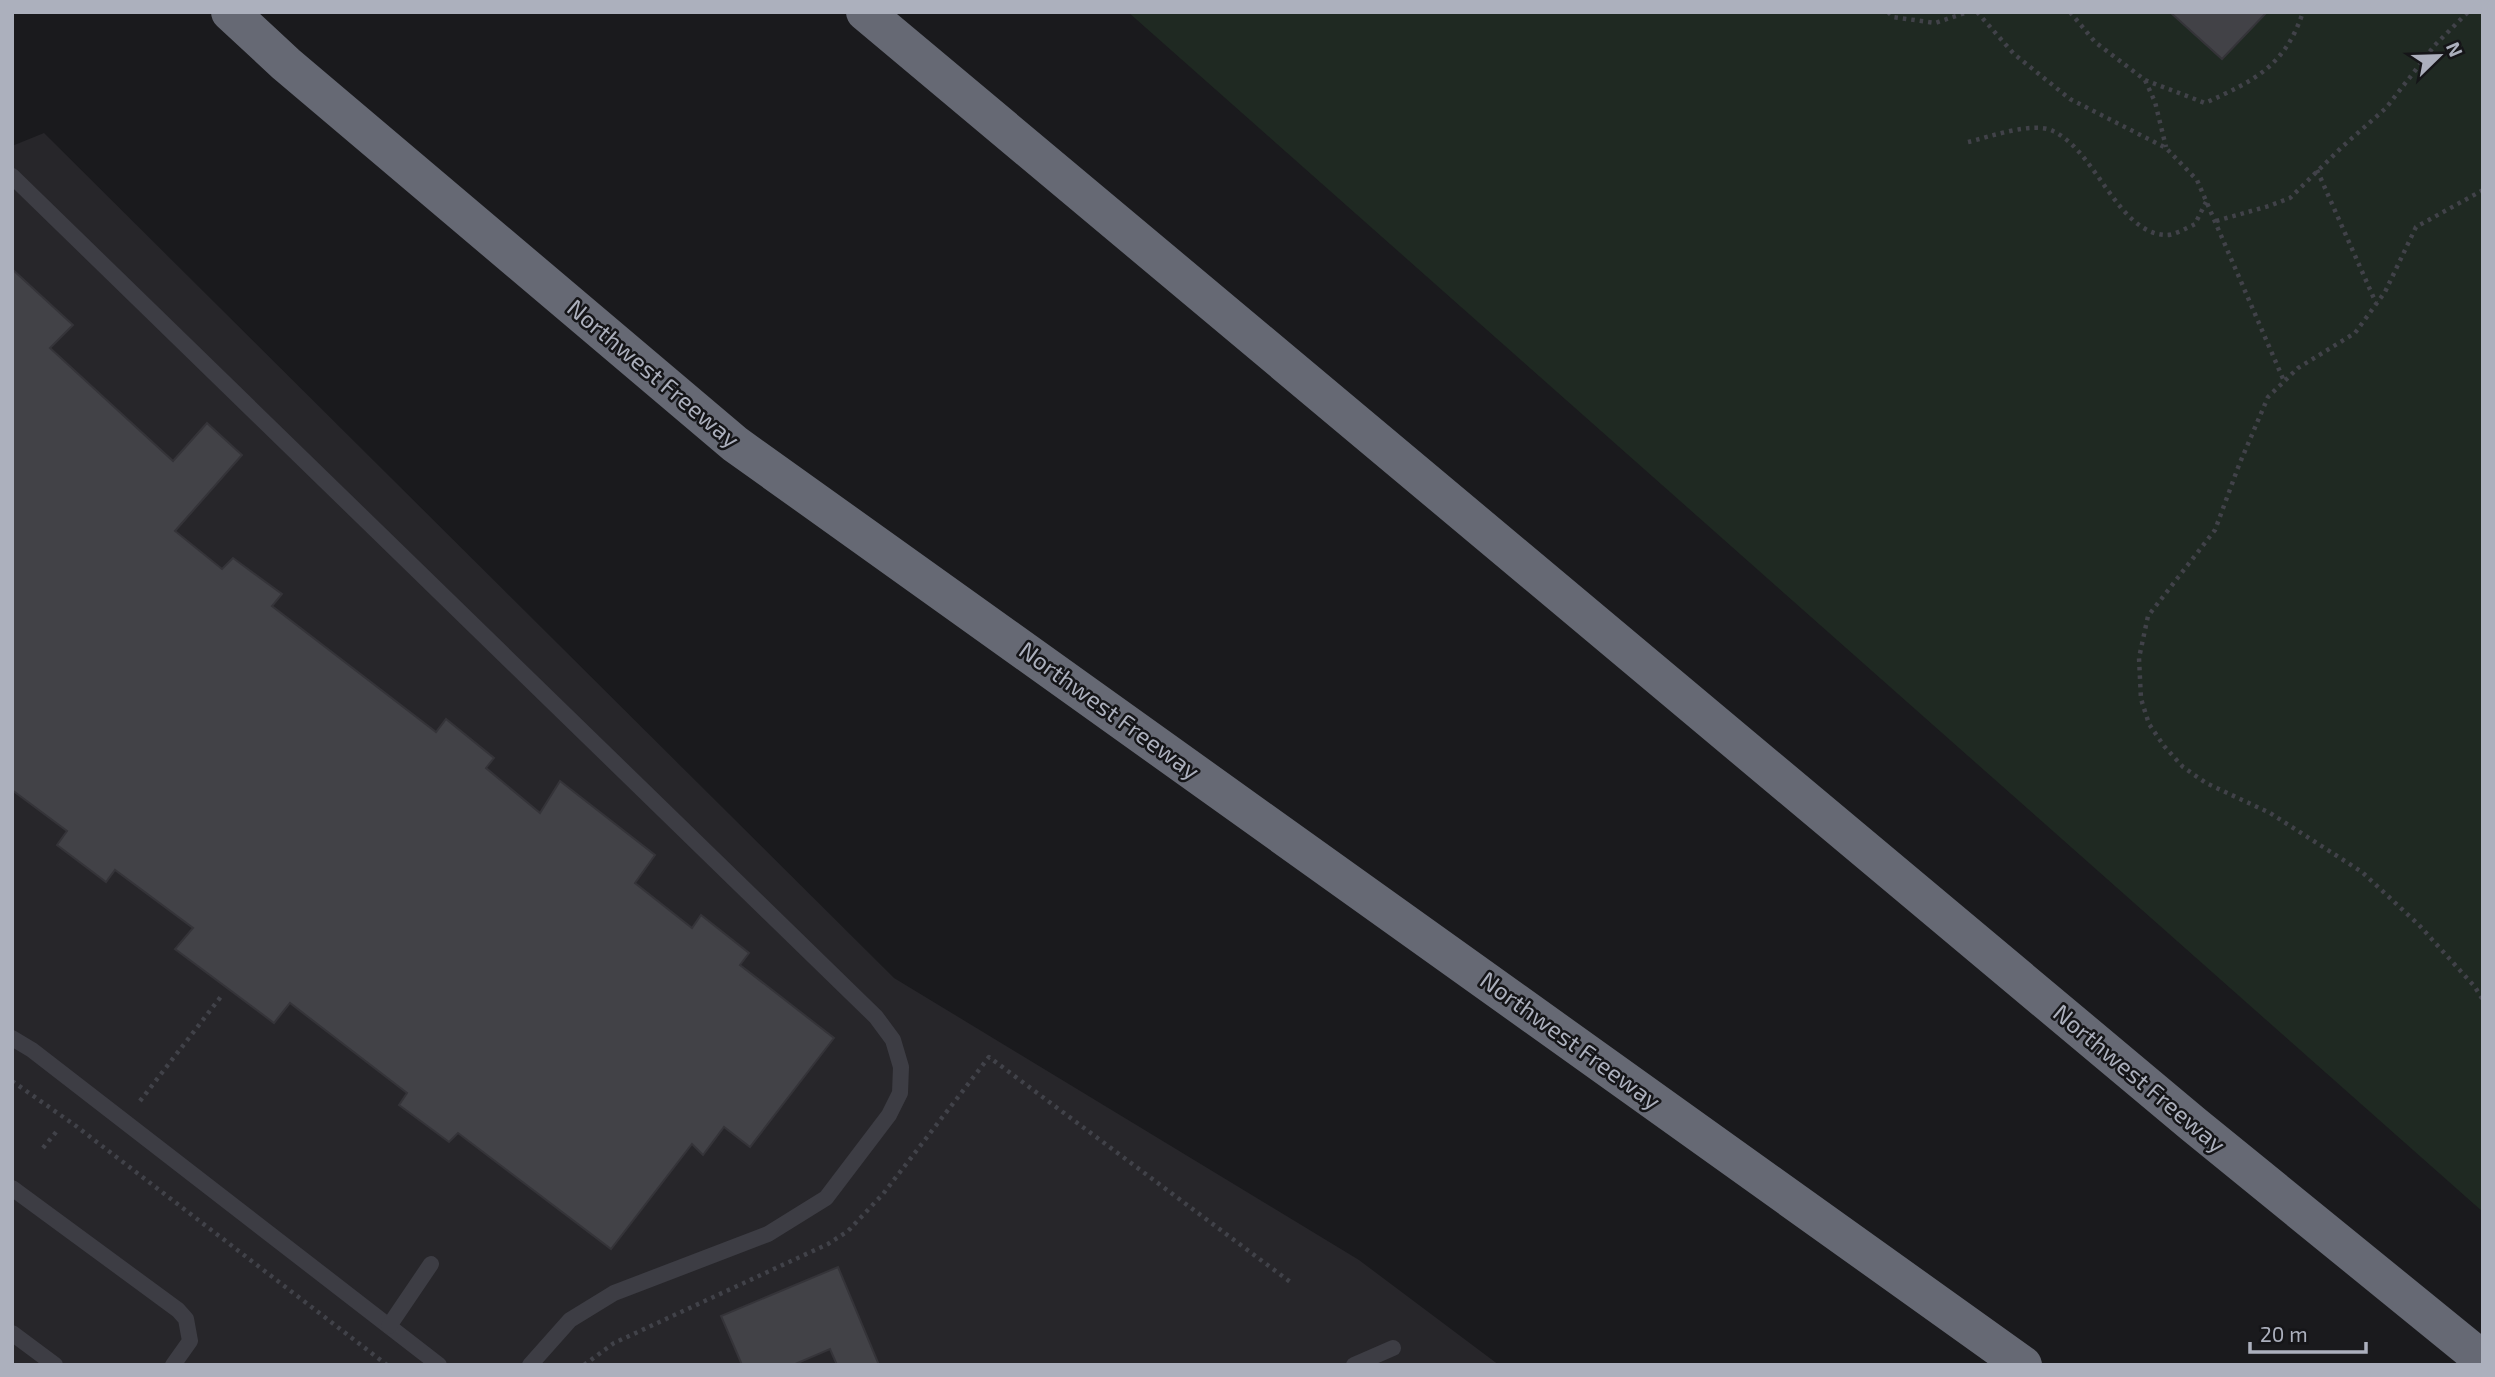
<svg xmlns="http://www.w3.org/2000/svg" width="2495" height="1377" font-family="'Exo 2',sans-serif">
<rect width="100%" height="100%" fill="#1a1a1d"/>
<polygon fill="#27262a" points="44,133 894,978 1359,1260 1499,1365 12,1365 12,146"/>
<polygon fill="#1f2922" points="1128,12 2483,12 2483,1212"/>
<g fill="#424247" stroke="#353439" stroke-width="2">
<polygon points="2170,12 2267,12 2222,59"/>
<polygon points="12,269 73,325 50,348 173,461 207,423 242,455 175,531 222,569 233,558 282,594 272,606 436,732 446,719 494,758 486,768 540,813 560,781 655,855 635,883 692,928 701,915 749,953 740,965 834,1038 750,1147 724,1127 703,1155 692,1144 611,1249 458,1133 449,1142 399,1105 407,1093 290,1003 274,1023 175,949 193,928 115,870 106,882 57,845 67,831 12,790"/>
<polygon points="838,1267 879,1365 837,1365 830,1349 793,1365 742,1365 721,1316"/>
</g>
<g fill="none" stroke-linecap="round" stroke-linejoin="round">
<g stroke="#414249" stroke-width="4.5" stroke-dasharray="3.5 5" stroke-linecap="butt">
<polyline points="1888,12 1893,17 1935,23 1968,12"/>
<polyline points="1977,12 2014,54 2070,99 2166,148 2197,180 2284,381"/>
<polyline points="2070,12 2095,42 2145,80 2155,102 2166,147"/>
<path d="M2145,80L2205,103C2254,81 2285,66 2303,12"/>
<path d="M1968,142C1989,137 2033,121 2053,131C2096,151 2117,232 2165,235C2173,236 2187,228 2195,224L2206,202"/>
<polyline points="2317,170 2376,303"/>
<polyline points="2483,190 2416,227 2385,292 2355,333 2298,368 2268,397 2239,465 2215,530 2148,616 2139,658 2141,699 2149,724 2164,746 2183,767 2206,783 2270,813 2362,872 2419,925 2475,987 2483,1000"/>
<polyline points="2216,221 2269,206 2290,198 2342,147 2386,108 2435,45 2468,12"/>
<polyline points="12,1081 76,1126 387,1365"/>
<polyline points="140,1101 223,994"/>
<polyline points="43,1148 57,1131"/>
<polyline points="584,1365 614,1343 828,1244 848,1231 883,1194 989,1057 1293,1284"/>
</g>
<g stroke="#3d3d44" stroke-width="16">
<polyline points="12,176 876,1017 893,1040 901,1067 900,1093 889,1115 826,1198 768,1234 614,1293 570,1320 530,1365"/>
<polyline points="12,1038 32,1050 439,1365"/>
<polyline points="12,1188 178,1310 186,1319 190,1341 173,1365"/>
<polyline points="389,1326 431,1264"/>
<polyline points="12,1333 55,1365"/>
<polyline points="1354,1365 1393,1348"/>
</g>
<g stroke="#666974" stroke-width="38">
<polyline points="230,12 286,64 735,444 2023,1365"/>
<polyline points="865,12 2193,1124 2483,1360"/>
</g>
</g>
<g text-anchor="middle" stroke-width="5" stroke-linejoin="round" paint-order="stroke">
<g font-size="24" fill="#acb0bd" stroke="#151518">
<text transform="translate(653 374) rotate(40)" y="8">Northwest Freeway</text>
<text transform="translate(1109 711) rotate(36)" y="8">Northwest Freeway</text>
<text transform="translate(1570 1041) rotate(36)" y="8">Northwest Freeway</text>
<text transform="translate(2139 1079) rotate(40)" y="8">Northwest Freeway</text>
</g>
</g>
<rect width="2495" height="1377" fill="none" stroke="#acb0bd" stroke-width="28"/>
<g transform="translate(2439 56) rotate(67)" stroke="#151518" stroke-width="5" paint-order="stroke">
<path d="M0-5L12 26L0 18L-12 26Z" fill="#acb0bd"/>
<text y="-10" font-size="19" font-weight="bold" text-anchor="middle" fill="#acb0bd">N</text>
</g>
<path d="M2250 1342v10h116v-10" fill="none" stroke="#acb0bd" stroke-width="3.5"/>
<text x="2260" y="1342" font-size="21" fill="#acb0bd" stroke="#151518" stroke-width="5" paint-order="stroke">20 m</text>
</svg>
